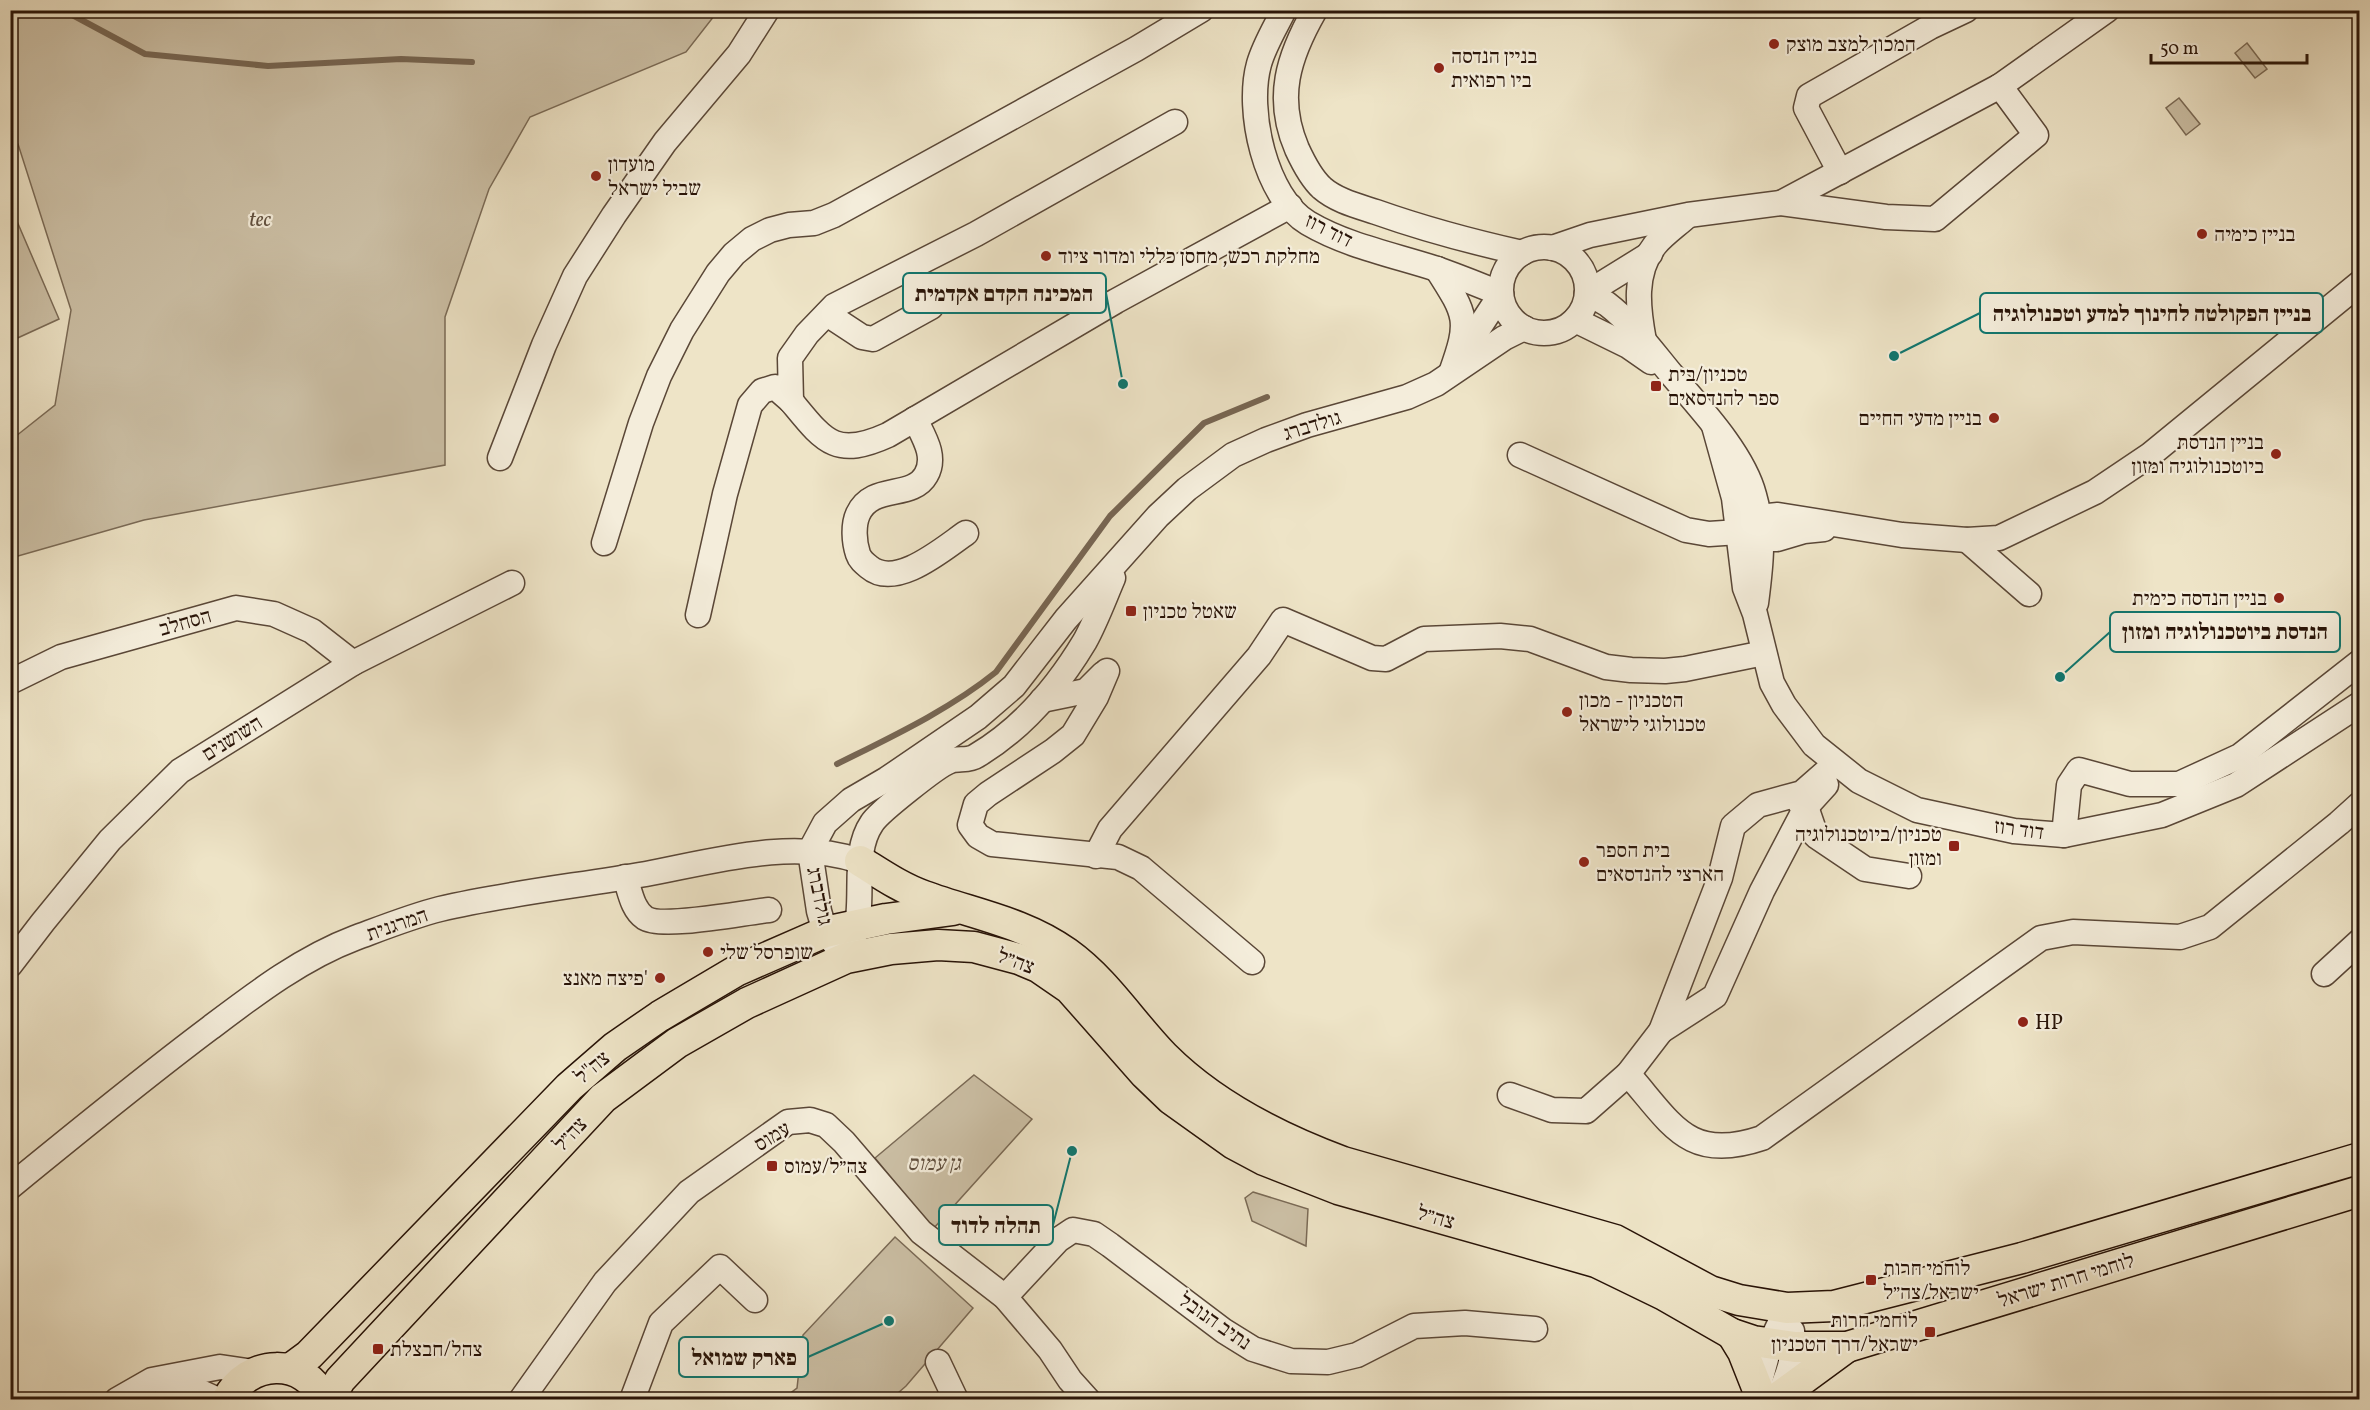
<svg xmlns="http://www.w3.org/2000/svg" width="2370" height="1410" font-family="Vollkorn,'Frank Ruhl Libre',serif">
<rect width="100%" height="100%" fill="#eee4c7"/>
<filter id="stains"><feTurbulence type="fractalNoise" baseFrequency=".00333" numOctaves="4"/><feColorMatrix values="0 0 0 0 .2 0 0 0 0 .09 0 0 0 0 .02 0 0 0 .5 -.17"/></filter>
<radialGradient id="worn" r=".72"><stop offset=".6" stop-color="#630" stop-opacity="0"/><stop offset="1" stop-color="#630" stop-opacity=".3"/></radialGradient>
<g fill="#ccc0a6" stroke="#7a6a56" stroke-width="1.5">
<polygon points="11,10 718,10 718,11 686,52 530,117 489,189 445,317 445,465 144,520 11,558 11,440 55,405 71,310 18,144 11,141"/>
<polygon points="2247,43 2267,69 2255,78 2235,53"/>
<polygon points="2179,98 2200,124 2186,135 2166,108"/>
<polygon points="16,219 59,319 11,341 10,222"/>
<polygon points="974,1075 1032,1119 933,1229 875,1158"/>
<polygon points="1253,1192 1308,1209 1306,1246 1252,1221 1245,1198"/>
<polygon points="895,1237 973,1308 906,1386 891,1399 781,1400 797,1388 803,1335"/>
</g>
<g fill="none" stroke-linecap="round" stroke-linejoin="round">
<g stroke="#776653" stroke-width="6">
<polyline points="63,10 145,54 268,66 401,59 472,62"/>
<path d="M837,764C891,737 949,710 996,672L1110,516L1204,423L1267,397"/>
</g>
<defs>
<g id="minor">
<path d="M1284,10C1275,28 1264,46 1259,64C1246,110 1265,197 1308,223C1347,246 1394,255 1437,269C1459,277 1480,285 1501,294"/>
<path d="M1315,10C1288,57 1275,98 1297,149C1303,162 1311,178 1322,188C1337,201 1358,206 1376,212C1424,229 1473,242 1522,253"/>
<polyline points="1840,172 1806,108 1809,96 1930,27 1966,10"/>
<polyline points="1781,203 2000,86 2107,10"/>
<circle cx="1544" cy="290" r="43"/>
<polyline points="1552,248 1590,235 1688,215 1781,203 1886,217 1935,219 2036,135 2000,86"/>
<path d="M1437,269C1467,316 1470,320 1451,373"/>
<path d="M1587,293C1593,296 1600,300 1607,304C1632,323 1652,351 1672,375C1699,407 1743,453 1754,495C1765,534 1761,564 1756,603"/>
<polyline points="1587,293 1650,254"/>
<polyline points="827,314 862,337 873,339 931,307"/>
<polyline points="1575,320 1628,346 1651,362"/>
<path d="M1644,341C1638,309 1633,273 1655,245C1663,235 1676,226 1686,217"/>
<polyline points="1463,352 1501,294"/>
<path d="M791,401C824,441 835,459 888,435L1116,301L1290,206"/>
<path d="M915,419C923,436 937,456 926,475C912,500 872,483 858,514C853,525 854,542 858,554C860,560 864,563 869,567C896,590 944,548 966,533"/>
<polyline points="1714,426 1734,498 1745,588 1755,614 1772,683 1784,705 1814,745 1859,781 1917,810 2014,831 2064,835 2162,815 2236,785 2360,704"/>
<polyline points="1520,455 1686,530 1709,534 1739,532 1762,539 1777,539 1804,531 1824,529"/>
<polyline points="500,458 544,345 575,276 614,215 665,142 739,54 767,10"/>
<polyline points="1739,532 1759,517 1778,515 1902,535 1967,540 1999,538 2095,492 2150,455 2360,283"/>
<polyline points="1967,540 2029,594"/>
<polyline points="604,543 641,423 659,376 682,330 718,273 734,254 752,239 770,230 789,225 814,223 834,215 1136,49 1201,10"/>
<polyline points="698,615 725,494 750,405 762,391 775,387 791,401 790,358 807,334 834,306 976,234 1175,122"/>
<polyline points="1107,671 1096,697 1073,735 1053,751 988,794 976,804 970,825 978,836 992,844 1118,857 1141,868 1252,962"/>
<polyline points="10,682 61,657 236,608 274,614 312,631 353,663"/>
<polyline points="1042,700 1086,691 1103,674"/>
<polyline points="1800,803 1806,807 1816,836 1865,869 1909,876"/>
<polyline points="2064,835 2069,785 2079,770 2130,784 2179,784 2240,756 2360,662"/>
<polyline points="1096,856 1110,829 1259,656 1283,620 1372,658 1386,659 1424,639 1500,636 1530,639 1606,667 1631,670 1665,671 1685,669 1764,653"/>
<path d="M625,877C630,891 632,909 645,918C662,929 746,912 769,910"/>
<path d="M853,939C867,903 850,855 872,823C879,812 938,765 950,761C958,758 969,761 976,756C1022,729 1058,686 1085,641C1096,621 1104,599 1113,578"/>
<polyline points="836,945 825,932 819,911 810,851 825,823 851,800 887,779 978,717 1014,686 1066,619 1158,516 1187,489 1233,455 1266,440 1307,425 1407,397 1436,384 1504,338 1524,328"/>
<polyline points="10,965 43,922 110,840 180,771 353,663 512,583"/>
<polyline points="2324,974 2360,941"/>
<polyline points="1661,1031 1715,996 1762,891 1806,807 1826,785"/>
<path d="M1628,1074C1672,1124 1688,1163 1762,1138L2041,938L2073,932L2180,937L2210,927L2339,823L2360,804"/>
<polyline points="1510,1095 1552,1110 1586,1111 1628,1074 1661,1031 1720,878 1733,826 1758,805 1802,793 1835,764"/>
<path d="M10,1187C76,1133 142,1079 210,1028C255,994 302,958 355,938C382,928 412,916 440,909C508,893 577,886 646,874C715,861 792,838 860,861"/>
<polyline points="1005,1297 1058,1240 1073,1230 1094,1234 1110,1245 1224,1331 1253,1349 1291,1361 1328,1362 1357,1355 1414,1326 1465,1323 1535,1329"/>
<polyline points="938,1362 956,1400"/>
<polyline points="163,1382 196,1390 218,1400"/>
<polyline points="1756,1396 1770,1344 1787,1308"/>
<polyline points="117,1400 152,1380 220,1367 254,1372"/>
<polyline points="521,1400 605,1282 689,1192 788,1122 810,1120 826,1125 844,1142 921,1232 1005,1297 1050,1350 1070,1380 1088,1400"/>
<polyline points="632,1400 661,1323 720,1267 755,1300"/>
<path d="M1776,1400C1788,1377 1796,1356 1792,1331"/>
</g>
<g id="major">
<path d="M860,861C881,874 901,888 924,896C973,914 1024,922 1067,953C1106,981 1131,1022 1164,1056C1214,1106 1278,1138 1343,1162L1615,1240L1710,1291L1739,1300L1787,1308L1834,1306L2022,1258L2360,1158"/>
<polyline points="1732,1334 1743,1352 1758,1390"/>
<polyline points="290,1369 309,1355 569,1087 615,1047 660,1016 736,971 825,932 886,919 953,910"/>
<polyline points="1776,1399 1847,1347"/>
<path d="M227,1400C247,1359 305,1356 324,1400"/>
<polyline points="329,1400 340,1380 603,1098 677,1043 747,1003 846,958 891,949 938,945 974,947 1019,959 1038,967 1070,989 1145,1074 1171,1099 1234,1144 1264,1160 1338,1189 1596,1262 1664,1295 1732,1334 1753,1341 1795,1347 1847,1347 2360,1191"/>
</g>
</defs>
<use href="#minor" stroke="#5a4737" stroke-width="27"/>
<use href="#major" stroke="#281307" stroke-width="33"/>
<use href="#minor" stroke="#f4eddb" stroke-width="24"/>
<use href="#major" stroke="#eee4c7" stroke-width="30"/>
</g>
<g fill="#8f2418" stroke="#f4eddb" stroke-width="2">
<circle cx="1774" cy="44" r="6"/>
<circle cx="1439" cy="68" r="6"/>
<circle cx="596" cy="176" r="6"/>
<circle cx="2202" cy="234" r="6"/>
<circle cx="1046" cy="256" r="6"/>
<rect x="1650" y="380" width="12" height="12" rx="3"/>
<circle cx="1994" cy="418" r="6"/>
<circle cx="2276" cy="454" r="6"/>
<circle cx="2279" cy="598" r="6"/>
<rect x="1125" y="605" width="12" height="12" rx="3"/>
<circle cx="1567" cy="712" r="6"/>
<rect x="1948" y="840" width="12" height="12" rx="3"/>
<circle cx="1584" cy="862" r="6"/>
<circle cx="708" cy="952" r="6"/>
<circle cx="660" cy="978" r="6"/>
<circle cx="2023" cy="1022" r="6"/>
<rect x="766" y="1160" width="12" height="12" rx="3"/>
<rect x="1865" y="1274" width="12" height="12" rx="3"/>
<rect x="1924" y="1326" width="12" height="12" rx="3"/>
<rect x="372" y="1343" width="12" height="12" rx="3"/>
</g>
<g text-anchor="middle" stroke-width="4.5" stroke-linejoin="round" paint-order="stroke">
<g font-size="21" fill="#281307" stroke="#f4eddb" text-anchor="start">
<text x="1786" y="51">המכון למצב מוצק</text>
<text x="1451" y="63">בניין הנדסה<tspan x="1451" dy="24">ביו רפואית</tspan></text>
<text x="608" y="171">מועדון<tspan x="608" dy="24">שביל ישראל</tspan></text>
<text x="2214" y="241">בניין כימיה</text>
<text x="1058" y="263">מחלקת רכש, מחסן כללי ומדור ציוד</text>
<text x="1668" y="381">טכניון/בית<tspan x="1668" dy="24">ספר להנדסאים</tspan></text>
<text x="1982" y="425" text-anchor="end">בניין מדעי החיים</text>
<text x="2264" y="449" text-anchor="end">בניין הנדסת<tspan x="2264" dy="24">ביוטכנולוגיה ומזון</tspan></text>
<text x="2267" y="605" text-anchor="end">בניין הנדסה כימית</text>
<text x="1143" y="618">שאטל טכניון</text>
<text x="1579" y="707">הטכניון - מכון<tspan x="1579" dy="24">טכנולוגי לישראל</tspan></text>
<text x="1942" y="841" text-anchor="end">טכניון/ביוטכנולוגיה<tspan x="1942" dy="24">ומזון</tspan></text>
<text x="1596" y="857">בית הספר<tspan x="1596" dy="24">הארצי להנדסאים</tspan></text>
<text x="720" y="959">שופרסל שלי</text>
<text x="648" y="985" text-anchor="end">פיצה מאנצ'</text>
<text x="2035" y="1029">HP</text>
<text x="784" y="1173">צה״ל/עמוס</text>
<text x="1883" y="1275">לוחמי חרות<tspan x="1883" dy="24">ישראל/צה״ל</tspan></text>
<text x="1918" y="1327" text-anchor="end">לוחמי חרות<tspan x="1918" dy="24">ישראל/דרך הטכניון</tspan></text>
<text x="390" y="1356">צהל/חבצלת</text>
</g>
<g font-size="21" font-style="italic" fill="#61503f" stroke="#f4eddb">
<text x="260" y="226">tec</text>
<text x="934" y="1170">גן עמוס</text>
</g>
<g font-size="21" fill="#281307" stroke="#f4eddb">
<text transform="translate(1329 230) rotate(27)" y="7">דוד רוז</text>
<text transform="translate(1312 425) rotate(-17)" y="7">גולדברג</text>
<text transform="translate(185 622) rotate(-16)" y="7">הסחלב</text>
<text transform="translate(232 738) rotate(-32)" y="7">השושנים</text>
<text transform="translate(2019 829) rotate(8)" y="7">דוד רוז</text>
<text transform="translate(820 896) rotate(78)" y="7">גולדברג</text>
<text transform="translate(397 924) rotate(-19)" y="7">המרגנית</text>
<text transform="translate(1016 961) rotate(20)" y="7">צה״ל</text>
<text transform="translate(592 1067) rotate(-40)" y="7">צה"ל</text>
<text transform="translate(570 1134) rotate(-47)" y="7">צה״ל</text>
<text transform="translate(772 1136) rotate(-31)" y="7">עמוס</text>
<text transform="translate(1436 1217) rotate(16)" y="7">צה״ל</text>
<text transform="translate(2066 1280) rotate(-17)" y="7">לוחמי חרות ישראל</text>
<text transform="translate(1215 1321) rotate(35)" y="7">נתיב הנובל</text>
</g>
</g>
<path fill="none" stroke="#0f766e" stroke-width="2" d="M1123 384L1106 293M1894 356L1980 313M2060 677L2110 632M1072 1151L1053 1225M889 1321L808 1357"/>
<g fill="#0f766e" stroke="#f4eddb" stroke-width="2">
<circle cx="1123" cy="384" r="6"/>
<circle cx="1894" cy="356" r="6"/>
<circle cx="2060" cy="677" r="6"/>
<circle cx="1072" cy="1151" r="6"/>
<circle cx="889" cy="1321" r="6"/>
</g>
<g fill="#f4eddb" stroke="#0f766e" stroke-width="2">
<rect x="903" y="273" width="203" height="40" rx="6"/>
<rect x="1980" y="293" width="343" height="40" rx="6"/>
<rect x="2110" y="612" width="230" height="40" rx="6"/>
<rect x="939" y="1205" width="114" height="40" rx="6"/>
<rect x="679" y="1337" width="129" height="40" rx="6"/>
</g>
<g font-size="22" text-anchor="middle" font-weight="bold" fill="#281307">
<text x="1004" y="301">המכינה הקדם אקדמית</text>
<text x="2152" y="321">בניין הפקולטה לחינוך למדע וטכנולוגיה</text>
<text x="2225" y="639">הנדסת ביוטכנולוגיה ומזון</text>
<text x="996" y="1233">תהלה לדוד</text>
<text x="744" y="1365">פארק שמואל</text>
</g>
<rect width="2370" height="1410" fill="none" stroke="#eee4c7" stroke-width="36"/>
<rect x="12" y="12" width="2346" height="1386" fill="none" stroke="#281307" stroke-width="3"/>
<rect x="18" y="18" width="2334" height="1374" fill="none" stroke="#281307" stroke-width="1.5"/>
<path d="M2151 54v9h156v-9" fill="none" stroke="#281307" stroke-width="3"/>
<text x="2160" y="54" font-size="18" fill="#281307" stroke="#f4eddb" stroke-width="4.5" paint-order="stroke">50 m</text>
<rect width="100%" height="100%" filter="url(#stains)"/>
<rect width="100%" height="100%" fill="url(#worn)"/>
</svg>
